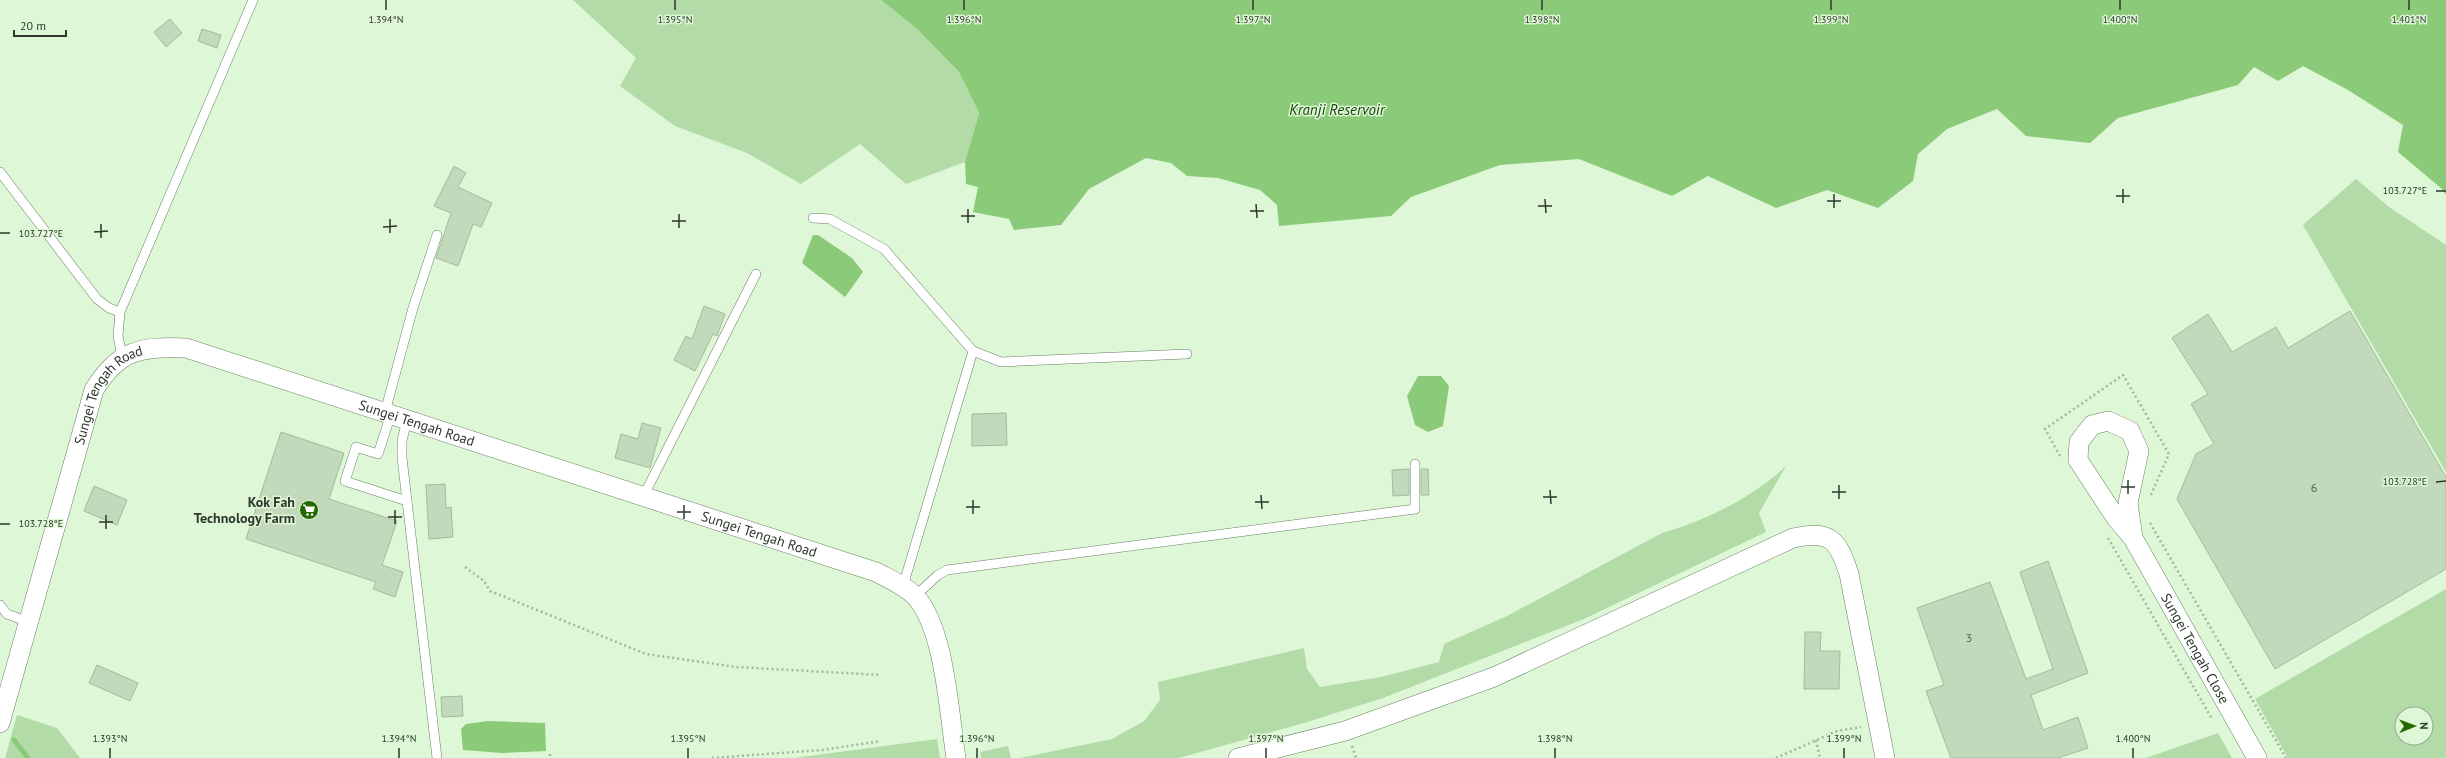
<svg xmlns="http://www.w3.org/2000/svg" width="2446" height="758" font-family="'PT Sans',sans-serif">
<rect width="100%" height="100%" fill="#def7d7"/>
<g fill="#b3dba8" fill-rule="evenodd">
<polygon points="573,0 881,0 916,28 959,72 979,113 965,162 906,184 860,144 801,184 747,153 675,126 620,86 636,58"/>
<polygon points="2356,179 2389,207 2446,245 2446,472 2303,225"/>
<path d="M1786,466L1759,513L1766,532L1584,619L1383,698L1304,723L1179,758H1020L1112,739L1144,721L1160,700L1158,682L1304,648L1307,669L1320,687L1381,677L1439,662L1444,644L1507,616L1662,533C1707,520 1752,498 1786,466Z"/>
<path d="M2446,589V758H2288L2255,699ZM2402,714H2426V738H2402Z"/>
<polygon points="17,715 57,728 80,758 5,758"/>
<polygon points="2218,733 2232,758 2146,758"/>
<polygon points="937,739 940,758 794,758"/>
<polygon points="1008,746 1011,758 981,758 980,752"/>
</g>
<g fill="#8bca79">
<polygon points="881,0 2446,0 2446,195 2442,189 2398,152 2403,125 2348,90 2303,66 2278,81 2254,67 2238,85 2118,118 2090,143 2026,136 1997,109 1947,129 1918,154 1913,181 1878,208 1827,190 1776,208 1708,176 1672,196 1579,159 1500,165 1411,197 1391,216 1279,226 1277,205 1260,190 1218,178 1187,176 1171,163 1146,158 1089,189 1061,225 1014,230 1009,219 973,212 978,187 966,184 965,162 979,113 959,72 916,28"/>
<polygon points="813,235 818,235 852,258 863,272 845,297 802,263"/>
<polygon points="1418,376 1441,376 1449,386 1443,426 1428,432 1415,425 1407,396"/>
<polygon points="488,721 545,723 546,751 502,753 463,750 461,729 466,724"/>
</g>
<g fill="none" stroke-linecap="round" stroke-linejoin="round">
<polyline stroke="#8bca79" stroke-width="5" points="14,740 28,758"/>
</g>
<g fill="#c2dabb" stroke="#a3bb9c">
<polygon points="170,19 182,33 166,47 154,32"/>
<polygon points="202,29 221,35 217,48 198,41"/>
<polygon points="454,166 466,173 458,187 492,203 481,227 473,224 458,266 436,258 451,213 434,206"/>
<polygon points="704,306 725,314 717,336 713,334 695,371 674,360 686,336 692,339"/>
<polygon points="2350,311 2446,477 2446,569 2275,669 2177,499 2196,454 2214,444 2191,404 2208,394 2172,338 2208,314 2232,352 2276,327 2288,348"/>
<polygon points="1006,413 1007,445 972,446 972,414"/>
<polygon points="642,423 661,428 650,468 615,458 621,434 638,439"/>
<polygon points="281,432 344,453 329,499 397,521 382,565 403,572 395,597 373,589 376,582 246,539"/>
<polygon points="1409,469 1409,495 1393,496 1392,470"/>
<polygon points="1421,469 1428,469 1429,495 1421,495"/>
<polygon points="445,484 446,508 451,507 453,537 429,539 426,485"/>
<polygon points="94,486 127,500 117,525 84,511"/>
<polygon points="2048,561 2088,673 2031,695 2043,730 2078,717 2088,748 2058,758 1951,758 1926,691 1944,685 1917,608 1990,582 2026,679 2053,669 2020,572"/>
<polygon points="1805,632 1821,632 1820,651 1840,651 1839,689 1804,689"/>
<polygon points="97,665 138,683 130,701 89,683"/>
<polygon points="462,696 463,716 442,717 441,697"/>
</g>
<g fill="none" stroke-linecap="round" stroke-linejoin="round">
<defs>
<g id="lane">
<polyline points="0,172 97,299 109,308 120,312"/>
<polyline points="813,218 830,219 884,249 973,351 1001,362 1187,354"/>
<polyline points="122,357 118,336 120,312 253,0"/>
<polyline points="385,412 413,308 437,235"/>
<polyline points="391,414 378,454 356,447 345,481 407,501"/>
<polyline points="407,419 402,441 402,458 437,758"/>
<polyline points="643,497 756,274"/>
<polyline points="903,586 973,351"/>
<polyline points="915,596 938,575 947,570 1415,509 1415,464"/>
<polyline points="0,605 7,614 29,622"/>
</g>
<g id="street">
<path id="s1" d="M2133,538L2128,503L2139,451L2130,431L2108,421L2092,425L2079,442L2078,460L2116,518L2133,538L2257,758"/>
<path id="s2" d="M0,723L94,390C118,350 141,346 186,348L876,572C889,579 904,585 915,596C945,628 949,714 956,758"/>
<path d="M1238,758L1345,731L1494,677L1793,538C1830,530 1838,539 1849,574L1885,758"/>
</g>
</defs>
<use href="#lane" stroke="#6a8064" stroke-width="10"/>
<use href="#street" stroke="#6a8064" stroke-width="20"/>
<g stroke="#a3b79e" stroke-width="2.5" stroke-dasharray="2 3" stroke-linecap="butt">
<polyline points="2060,456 2045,429 2123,375 2169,454 2150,497"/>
<polyline points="2150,523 2286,758"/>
<polyline points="2108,538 2212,719"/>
<polyline points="465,567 484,581 490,591 646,654 736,667 881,675"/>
<polyline points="1816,740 1820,758"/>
<polyline points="1352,746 1356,758"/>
<polyline points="550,754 550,758"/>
<polyline points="712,758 822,750 881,741"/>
<polyline points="1776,758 1837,731 1861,727"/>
</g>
<use href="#lane" stroke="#fff" stroke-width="9"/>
<use href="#street" stroke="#fff" stroke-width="19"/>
</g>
<path fill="none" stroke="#2d372b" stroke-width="1.5" d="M386,0V10M675,0V10M964,0V10M1253,0V10M1542,0V10M1831,0V10M2120,0V10M2409,0V10M2123,189V203M2436,191H2446M1834,194V208M2116,196H2130M1545,199L1546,213M1827,201H1841M1256,204L1257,218M1538,206H1552M968,209V223M1250,211H1264M679,214V228M961,216H975M390,219V233M672,221H686M101,224V238M383,227L397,226M94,232L108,231M0,233H10M2128,480V494M2436,482L2446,481M1839,485V499M2121,487H2135M1550,490L1551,504M1832,492H1846M1261,495L1262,509M1543,497H1557M973,500V514M1255,502H1269M684,505V519M966,507H980M395,510V524M677,512H691M106,515V529M388,517H402M99,522H113M0,524H10M110,748V758M399,748V758M688,748V758M977,748V758M1266,748V758M1555,748V758M1844,748V758M2133,748V758"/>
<defs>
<symbol id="supermarket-disc" viewBox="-11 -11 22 22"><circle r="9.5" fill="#236800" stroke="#def7d7"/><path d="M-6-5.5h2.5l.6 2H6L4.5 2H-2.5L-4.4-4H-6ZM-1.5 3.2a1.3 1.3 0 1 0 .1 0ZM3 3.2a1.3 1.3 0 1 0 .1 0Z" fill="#fff"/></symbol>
</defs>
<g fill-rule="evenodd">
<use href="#supermarket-disc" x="298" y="499" width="22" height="22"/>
</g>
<g text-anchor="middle" stroke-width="3" stroke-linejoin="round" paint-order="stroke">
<g font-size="12" fill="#52604f">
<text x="2314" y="492">6</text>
<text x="1969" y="642">3</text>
</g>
<g font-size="14" fill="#2d372b" stroke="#def7d7">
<text dy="5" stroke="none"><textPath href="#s2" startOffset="350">Sungei Tengah Road</textPath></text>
<text dy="5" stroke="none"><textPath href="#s2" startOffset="697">Sungei Tengah Road</textPath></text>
<text dy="5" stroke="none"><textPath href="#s2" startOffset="1057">Sungei Tengah Road</textPath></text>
<text dy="5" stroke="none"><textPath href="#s1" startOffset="413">Sungei Tengah Close</textPath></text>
</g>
<g font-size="14" font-weight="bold" fill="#2d372b" stroke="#def7d7" text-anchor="end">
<text x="295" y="507">Kok Fah<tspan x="295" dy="16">Technology Farm</tspan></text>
</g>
<g font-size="15" font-style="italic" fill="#1a430a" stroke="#def7d7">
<text x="1337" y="115">Kranji Reservoir</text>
</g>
</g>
<g font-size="10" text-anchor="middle" fill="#2d372b" stroke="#def7d7" stroke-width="3" stroke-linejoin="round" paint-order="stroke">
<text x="386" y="23">1.394°N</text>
<text x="675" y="23">1.395°N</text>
<text x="964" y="23">1.396°N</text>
<text x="1253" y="23">1.397°N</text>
<text x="1542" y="23">1.398°N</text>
<text x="1831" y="23">1.399°N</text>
<text x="2120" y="23">1.400°N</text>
<text x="2409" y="23">1.401°N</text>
<text x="2405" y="194">103.727°E</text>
<text x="41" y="237">103.727°E</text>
<text x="2405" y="485">103.728°E</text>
<text x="41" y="527">103.728°E</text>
<text x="110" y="742">1.393°N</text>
<text x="399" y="742">1.394°N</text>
<text x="688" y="742">1.395°N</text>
<text x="977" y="742">1.396°N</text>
<text x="1266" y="742">1.397°N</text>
<text x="1555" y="742">1.398°N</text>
<text x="1844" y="742">1.399°N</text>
<text x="2133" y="742">1.400°N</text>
</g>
<g transform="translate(2414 726) rotate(89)"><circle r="19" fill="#def7d7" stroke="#97aa92"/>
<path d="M0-3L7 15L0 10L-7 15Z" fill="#236800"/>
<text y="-6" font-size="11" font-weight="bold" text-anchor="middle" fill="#2d372b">N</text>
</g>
<path d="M14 30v6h52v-6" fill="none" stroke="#2d372b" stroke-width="2"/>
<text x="20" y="30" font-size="12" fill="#2d372b" stroke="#def7d7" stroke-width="3" paint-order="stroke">20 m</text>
</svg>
